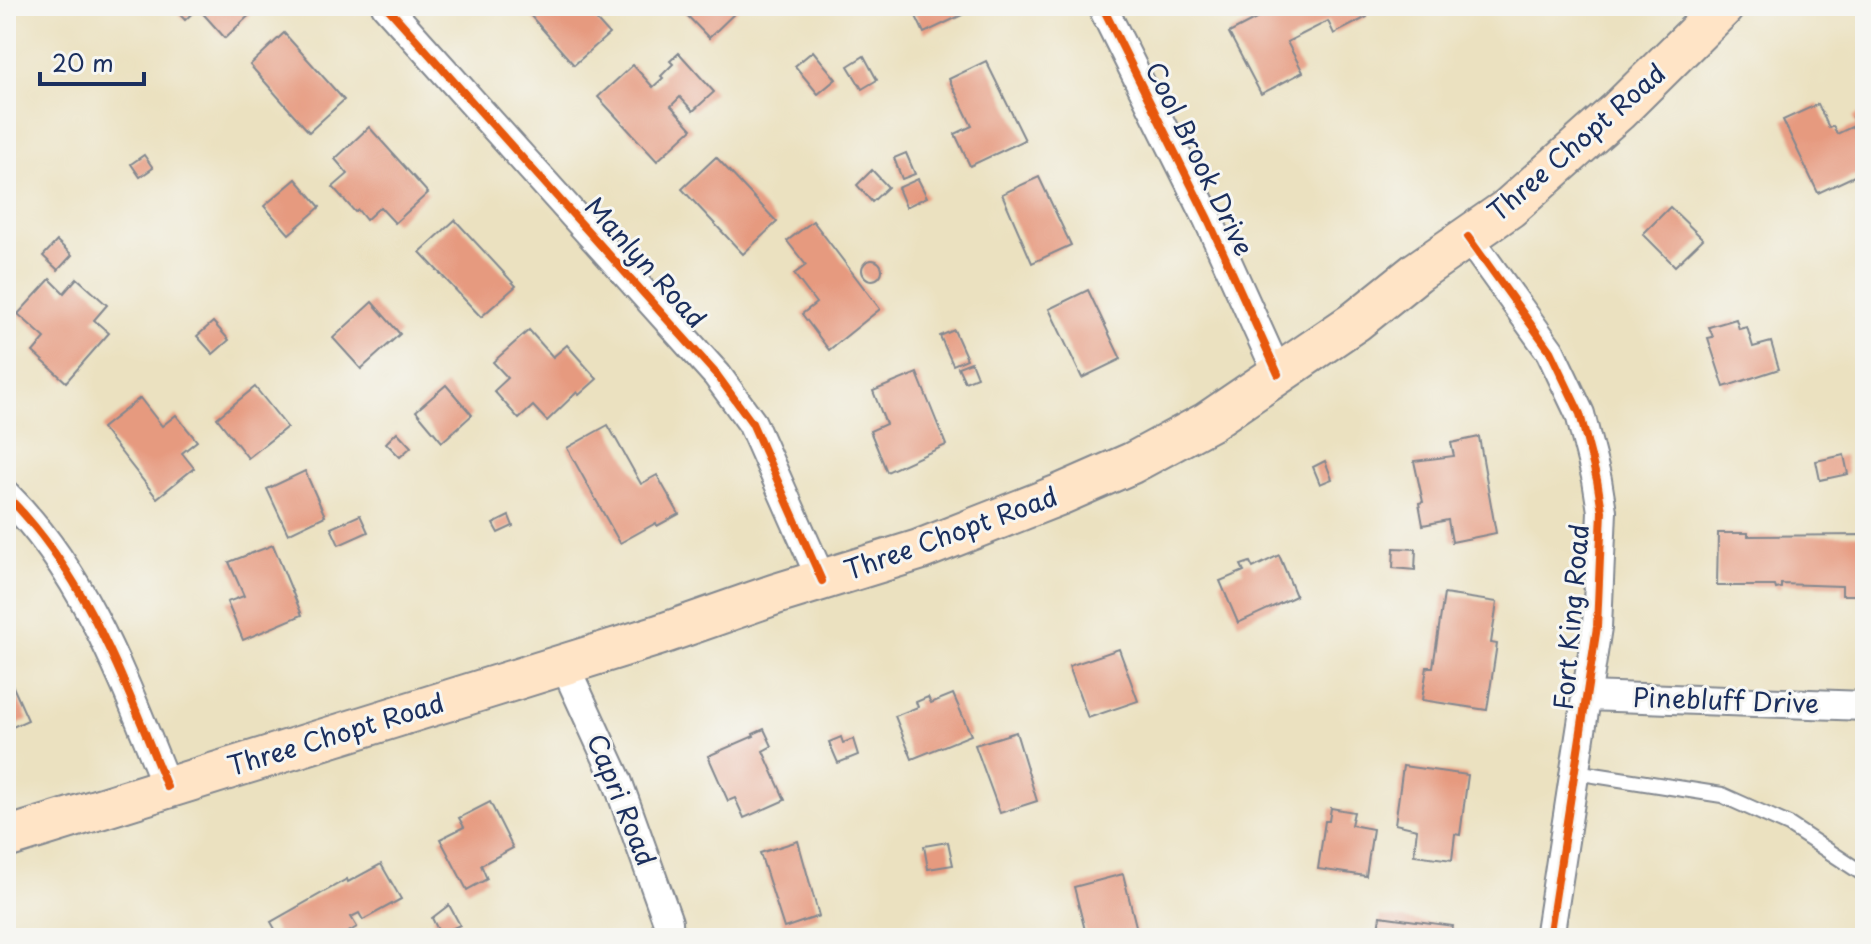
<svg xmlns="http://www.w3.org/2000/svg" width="1871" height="944" font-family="'Playpen Sans',sans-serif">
<rect width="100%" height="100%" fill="#f6f6f2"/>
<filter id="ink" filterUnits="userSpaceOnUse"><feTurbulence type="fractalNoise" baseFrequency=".0125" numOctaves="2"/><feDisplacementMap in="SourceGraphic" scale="16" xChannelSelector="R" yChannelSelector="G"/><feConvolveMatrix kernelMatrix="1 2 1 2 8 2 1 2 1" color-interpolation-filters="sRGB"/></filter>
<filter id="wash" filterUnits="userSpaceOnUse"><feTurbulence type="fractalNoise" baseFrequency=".006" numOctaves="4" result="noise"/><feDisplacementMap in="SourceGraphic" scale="32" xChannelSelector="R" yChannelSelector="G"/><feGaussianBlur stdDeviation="1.8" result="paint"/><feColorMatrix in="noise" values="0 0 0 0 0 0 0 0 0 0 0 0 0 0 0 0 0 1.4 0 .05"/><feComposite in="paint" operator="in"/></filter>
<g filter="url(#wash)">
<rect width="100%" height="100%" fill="#ebe1c0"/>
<g id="blocks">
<g fill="#e69a7f">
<polygon points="172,6 259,6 225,38 198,8 185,20"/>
<polygon points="522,6 584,6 609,34 574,65"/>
<polygon points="678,6 742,6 709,38"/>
<polygon points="911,6 957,6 962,15 924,33"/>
<polygon points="1281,6 1362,6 1367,17 1334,34 1328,21 1287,42 1303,72 1261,94 1229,33"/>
<polygon points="284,33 344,100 309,132 250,65"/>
<polygon points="813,51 836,79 818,94 795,66"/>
<polygon points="679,53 714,92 693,111 680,97 671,106 692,129 657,161 598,97 633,65 653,87 663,78 661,76 673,64 670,61"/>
<polygon points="864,56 877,80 862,89 848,66"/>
<polygon points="986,61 1025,140 970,166 955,134 972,126 949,79"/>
<polygon points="1818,104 1829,128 1833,126 1837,134 1856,125 1852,117 1865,111 1865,171 1818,193 1783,120"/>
<polygon points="369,127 428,193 395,223 380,207 366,220 358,210 355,212 333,187 348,174 335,159"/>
<polygon points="906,153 915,174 902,179 894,158"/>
<polygon points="144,155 153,168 140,177 131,164"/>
<polygon points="716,157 777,222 743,254 682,189"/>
<polygon points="872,170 888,187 872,202 857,185"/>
<polygon points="1039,177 1071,245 1032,263 1002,194"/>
<polygon points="296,179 320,207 289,234 264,206"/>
<polygon points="918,179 927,197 906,207 898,188"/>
<polygon points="1670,207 1703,239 1675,266 1643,234"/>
<polygon points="455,220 516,286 481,317 420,252"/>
<polygon points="813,221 880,309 829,350 802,314 816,303 794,274 806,265 787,241"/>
<polygon points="57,241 72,255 58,270 43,256"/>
<circle cx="872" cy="270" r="10"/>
<polygon points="77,278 107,305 94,320 109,333 66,382 33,352 45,338 18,314 50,279 64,293"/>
<polygon points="1088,290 1121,359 1082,378 1049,309"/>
<polygon points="372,302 400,334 361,369 333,338"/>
<polygon points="1736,319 1739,329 1747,327 1753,347 1771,342 1779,369 1724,387 1708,338 1713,337 1709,327"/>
<polygon points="213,322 229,340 213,354 197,336"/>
<polygon points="529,330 553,357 567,345 597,379 579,395 577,392 547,421 533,406 519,419 494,391 508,378 493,362"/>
<polygon points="954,330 967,359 953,365 940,336"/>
<polygon points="971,362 977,377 965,382 958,367"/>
<polygon points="917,373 946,445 887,472 870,431 886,424 873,391"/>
<polygon points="446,385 472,415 442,442 416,411"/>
<polygon points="255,387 287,427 248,458 217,418"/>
<polygon points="140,398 162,426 176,415 197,441 182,453 194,468 157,498 102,428"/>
<polygon points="608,425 641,484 657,475 679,514 657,526 656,523 620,543 567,448"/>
<polygon points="397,432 411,447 400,457 386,443"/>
<polygon points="1479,437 1496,533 1452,542 1448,520 1423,525 1419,503 1423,502 1414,461 1454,456 1451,443"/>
<polygon points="1844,455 1848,474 1820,480 1816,461"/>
<polygon points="1325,461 1332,479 1320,484 1313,467"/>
<polygon points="305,471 325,516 288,534 267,489"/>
<polygon points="360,515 368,532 339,545 331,528"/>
<polygon points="509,516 513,526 498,533 493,524"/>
<polygon points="1718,533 1748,533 1748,536 1864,535 1864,587 1860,587 1860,595 1842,595 1842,586 1781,584 1781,588 1776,589 1775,586 1717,586"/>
<polygon points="273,545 302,615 243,640 227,602 244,596 229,562"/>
<polygon points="1394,548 1416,549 1415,570 1393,568"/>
<polygon points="1279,555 1296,596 1238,623 1220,581 1244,571 1241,565 1250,562 1253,568"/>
<polygon points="1444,594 1497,602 1491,643 1497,644 1487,710 1422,700 1427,667 1433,667"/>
<polygon points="1119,649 1138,701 1088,718 1069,666"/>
<polygon points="10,680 28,720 6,730 6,682"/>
<polygon points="953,694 971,735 912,759 895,716 918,707 916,702 928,697 931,703"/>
<polygon points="764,729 772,746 763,751 785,800 744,818 735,798 728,801 708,756 754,736 753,734"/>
<polygon points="1016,732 1037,801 1000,813 975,745"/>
<polygon points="841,737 843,743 853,739 858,755 838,763 829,742"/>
<polygon points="1403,766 1468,775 1460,835 1455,834 1452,860 1414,855 1417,829 1395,824"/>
<polygon points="490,802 513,848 481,865 487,879 467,890 440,839 464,827 459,818"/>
<polygon points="1331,808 1354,812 1351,825 1373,829 1366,876 1318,869 1325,821 1329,821"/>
<polygon points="798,841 819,916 784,928 760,853"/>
<polygon points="948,842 953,865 928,869 924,846"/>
<polygon points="381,864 401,899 363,920 359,913 351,917 357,927 338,938 280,938 271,922 347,879 348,882"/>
<polygon points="1123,874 1139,938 1087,938 1074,887"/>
<polygon points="449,905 460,925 440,934 432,918"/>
<polygon points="1380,916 1453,926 1451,938 1389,938 1377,935"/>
</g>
</g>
</g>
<g filter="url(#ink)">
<use href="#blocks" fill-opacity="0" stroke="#83888f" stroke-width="2"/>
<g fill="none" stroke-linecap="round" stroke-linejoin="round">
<defs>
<polyline id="service" points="1575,772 1722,795 1789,825 1865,875"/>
<g id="minor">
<polyline points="386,6 717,375 752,423 822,581"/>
<polyline points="1102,6 1207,217 1278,374"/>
<polyline points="1468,237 1550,351 1580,414 1597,480 1602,511 1597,627 1549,938"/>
<path d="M6,495C87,575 125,684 167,787"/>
<polyline points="564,664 617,780 668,922 669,938"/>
<polyline points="1587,696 1865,706"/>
</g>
<polyline id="secondary" points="6,838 659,635 776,594 919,550 1059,495 1132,463 1208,422 1356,321 1417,272 1509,208 1618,111 1724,6"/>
</defs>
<use href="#service" stroke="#83888f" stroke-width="18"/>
<use href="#minor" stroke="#83888f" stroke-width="32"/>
<use href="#secondary" stroke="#83888f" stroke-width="44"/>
<use href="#service" stroke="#fff" stroke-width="14"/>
<use href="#minor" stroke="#fff" stroke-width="28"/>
<use href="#secondary" stroke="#ffe4c6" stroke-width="40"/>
<defs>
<g id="cycleway">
<polyline points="386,6 717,375 752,423 822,581"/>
<polyline points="1102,6 1207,217 1278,374"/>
<polyline points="1468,237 1550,351 1580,414 1597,480 1602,511 1597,627 1549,938"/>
<path d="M6,495C87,575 125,684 167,787"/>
</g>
</defs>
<use href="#cycleway" stroke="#f6f6f2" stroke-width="13"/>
<use href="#cycleway" stroke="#e8590c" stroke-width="8"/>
</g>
</g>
<g text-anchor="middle" stroke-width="6" stroke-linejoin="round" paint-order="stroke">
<g font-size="26" fill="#1b2f5e" stroke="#f6f6f2">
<text transform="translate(1577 143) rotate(-41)" y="9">Three Chopt Road</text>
<text transform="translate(1199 159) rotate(64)" y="9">Cool Brook Drive</text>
<text transform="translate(645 263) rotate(48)" y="9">Manlyn Road</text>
<text transform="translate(951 534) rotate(-20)" y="9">Three Chopt Road</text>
<text transform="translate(1572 617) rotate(-85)" y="9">Fort King Road</text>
<text transform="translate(1726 701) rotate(2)" y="9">Pinebluff Drive</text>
<text transform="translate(336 735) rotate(-17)" y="9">Three Chopt Road</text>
<text transform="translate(621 800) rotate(68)" y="9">Capri Road</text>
</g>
</g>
<rect width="1871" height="944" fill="none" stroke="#f6f6f2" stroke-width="32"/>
<path d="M40 72v12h104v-12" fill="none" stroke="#1b2f5e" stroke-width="4"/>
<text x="52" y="72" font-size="24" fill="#1b2f5e" stroke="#f6f6f2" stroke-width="6" paint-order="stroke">20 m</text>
</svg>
